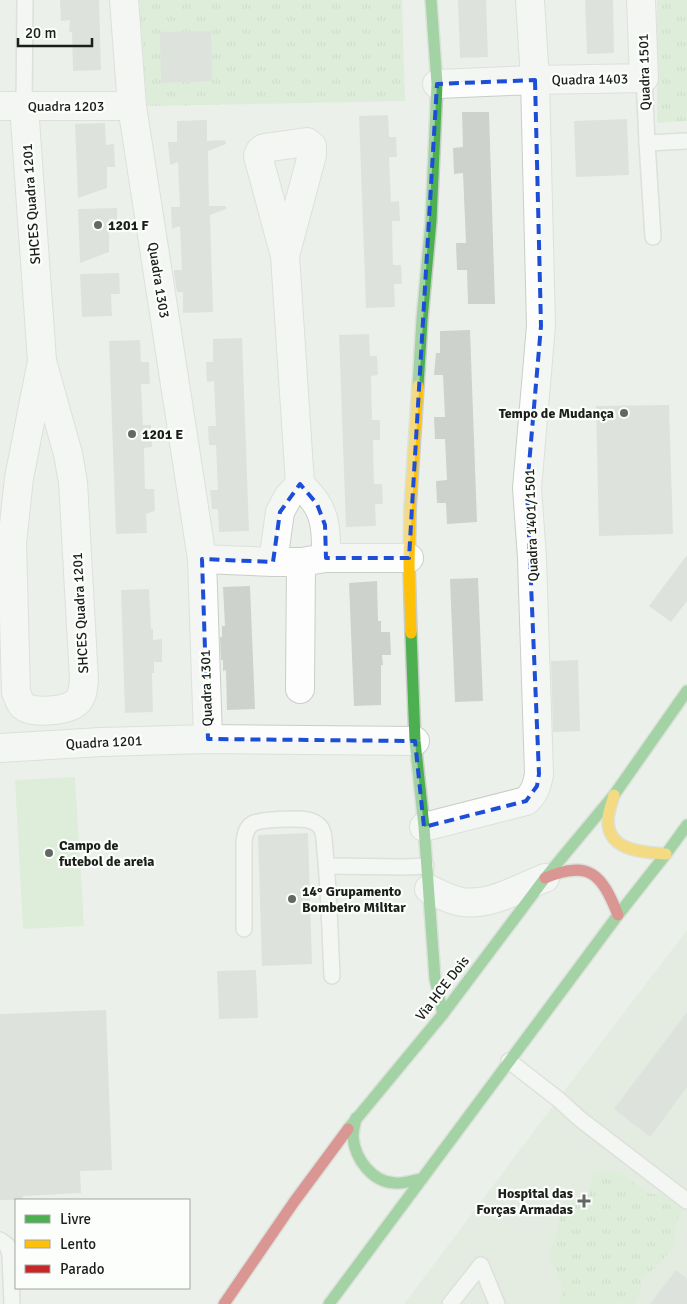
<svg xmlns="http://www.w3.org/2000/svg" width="687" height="1304" font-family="Signika,sans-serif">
<defs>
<pattern id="grass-tufts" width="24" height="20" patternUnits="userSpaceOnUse" patternTransform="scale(1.25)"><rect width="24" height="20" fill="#cde8c8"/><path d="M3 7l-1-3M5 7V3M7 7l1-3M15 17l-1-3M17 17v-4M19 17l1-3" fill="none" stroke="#afc7ab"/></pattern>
</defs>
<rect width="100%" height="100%" fill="#ebf1ea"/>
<polygon fill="#dbe6d9" points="687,930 687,1304 404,1304 558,1099"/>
<g fill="url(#grass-tufts)">
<polygon points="139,0 402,0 405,101 147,106"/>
<polygon points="657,0 687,0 687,121 657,123"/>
<path d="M608,1171L622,1173L647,1193L663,1195L674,1200L684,1210L677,1220L675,1230L674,1245L660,1264L641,1279L642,1289L634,1304H558C560,1300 562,1296 562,1292C562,1281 557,1268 550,1261L551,1248L555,1239L560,1217L577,1197L588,1196L593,1174Z"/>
</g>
<polygon fill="#cde8c8" points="75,777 84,926 23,929 15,780"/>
<g fill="#cdd2cc">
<polygon points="60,0 99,0 101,70 73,71 72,32 69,32 70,20 61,21"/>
<polygon points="458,0 486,0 488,57 460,58"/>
<polygon points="585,0 613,0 614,53 587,54"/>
<polygon points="211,31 212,81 161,83 160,32"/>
<polygon points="462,112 489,112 495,304 468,304 467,270 457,270 456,243 466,243 463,173 454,174 453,148 463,147"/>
<polygon points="388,115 389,137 396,137 397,157 389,157 391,202 399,201 400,221 392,221 393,265 401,265 402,284 394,284 395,307 366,308 359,116"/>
<polygon points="627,119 629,175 576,177 574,121"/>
<polygon points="207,120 207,141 225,140 226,144 208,151 209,206 226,206 226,209 210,215 213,312 183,313 183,292 177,292 174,274 174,270 182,270 180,226 172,229 171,207 180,207 178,162 170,165 168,142 177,142 177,121"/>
<polygon points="105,123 106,145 114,144 115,167 107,167 107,188 78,198 75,124"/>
<polygon points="117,208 117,230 109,231 109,252 80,263 78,209"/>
<polygon points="119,273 120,294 111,294 112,316 82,317 80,274"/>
<polygon points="470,330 477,522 447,524 446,503 437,503 436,481 447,480 445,439 435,439 434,417 445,417 443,375 434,375 436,353 440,353 440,331"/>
<polygon points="369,334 370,356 377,356 378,375 371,376 372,420 380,420 380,440 373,440 374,484 382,484 383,504 375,504 376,526 346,527 339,335"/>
<polygon points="242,338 249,531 219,532 218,509 212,509 210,490 218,490 216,445 209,445 208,426 216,426 214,381 207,382 206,362 213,362 213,339"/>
<polygon points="140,340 141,362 149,362 150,384 141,384 143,425 151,425 152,447 144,448 145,489 154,489 155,511 146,514 147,533 116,534 109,341"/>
<polygon points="669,405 673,534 599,536 596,406"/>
<polygon points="687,555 687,601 671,622 649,606"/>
<polygon points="478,578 483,701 455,702 450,579"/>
<polygon points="377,581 378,621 381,621 381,632 390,632 391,655 382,655 383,665 381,665 381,705 354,706 349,583"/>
<polygon points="250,586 255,709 227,710 226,670 223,671 223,660 221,660 220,637 222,637 222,626 225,626 223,587"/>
<polygon points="149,589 151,629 153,629 153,640 162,639 162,662 154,662 154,673 152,673 153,712 125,713 121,590"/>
<polygon points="578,660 580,731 553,732 551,661"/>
<polygon points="308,833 312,964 262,966 258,835"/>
<polygon points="256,970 258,1018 219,1019 217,971"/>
<polygon points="106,1010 112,1170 80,1171 81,1193 23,1196 23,1200 0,1200 0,1014"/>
<polygon points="687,1012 687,1087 650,1137 614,1109"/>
<polygon points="676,1270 687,1279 687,1304 650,1304"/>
</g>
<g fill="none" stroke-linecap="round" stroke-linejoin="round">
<defs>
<g id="lane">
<polyline points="644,78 647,143 653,237"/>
<polyline points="24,106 25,0"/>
<polyline points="647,143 687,141"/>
<polyline points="327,866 405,867 426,866"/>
<path d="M244,929V841C245,835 246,828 252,824C259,819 299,818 308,820C313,821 318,824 321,828C325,834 324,843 325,850C329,892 330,934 332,976"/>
<polyline points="509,1061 558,1099 580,1119 687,1201"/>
<polyline points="0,1240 7,1245 10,1255 12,1304"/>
<polyline points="450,1304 481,1265 497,1304"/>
</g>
<g id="street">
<polyline points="124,0 132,106 202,559 208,739"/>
<polyline points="530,0 535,80 644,78 641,0"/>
<polyline points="0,106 132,106"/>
<path d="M24,106L42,361L68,454L73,482L84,680C83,688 83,696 77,702C69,711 32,714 23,706C19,703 18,696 16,692L12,543L19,478L42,361"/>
<path d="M285,256L312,155V146L307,142L264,148L260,151L258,156L285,256L300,484C305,490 312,496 316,503C327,519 326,539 326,558"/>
<polyline points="202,559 273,562 301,562 326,558 409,558"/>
<polyline points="273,562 280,512 288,497 300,484"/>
<polyline points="300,689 301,562"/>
<polyline points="0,748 101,742 208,739 415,741"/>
<path d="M424,827L526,801C535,793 537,785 539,774L532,558L527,488L541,326L535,80L437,84"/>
<path d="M429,889C439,894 450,900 462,902C491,906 519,888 545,878"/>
</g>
<g id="fast">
<polyline points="418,386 422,319 431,220 437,84 431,0"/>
<polyline points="411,633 415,741 424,827 435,979 443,1014"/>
<path d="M356,1118C355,1124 353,1131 353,1137C355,1159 372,1182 395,1183C404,1184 413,1180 422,1179"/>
<polyline points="348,1129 443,1014 545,878 614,795 687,691"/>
<polyline points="329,1304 618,915 666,854 687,825"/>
</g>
<g id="slow">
<polyline points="411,633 409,565 410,509 418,386"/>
<path d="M614,795C612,802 609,810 608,818C606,851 642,852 666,854"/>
</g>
<g id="jam">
<path d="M545,878C590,859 602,875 618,915"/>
<polyline points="224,1304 294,1202 348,1129"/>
</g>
</defs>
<use href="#lane" stroke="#c9cec8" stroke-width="18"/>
<use href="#street" stroke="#c9cec8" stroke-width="30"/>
<use href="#fast" stroke="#c9cec8" stroke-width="14"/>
<use href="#slow" stroke="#c9cec8" stroke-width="14"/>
<use href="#jam" stroke="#c9cec8" stroke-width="14"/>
<use href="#lane" stroke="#fcfdfc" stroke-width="15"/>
<use href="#street" stroke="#fcfdfc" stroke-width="28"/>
<use href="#fast" stroke="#4caf50" stroke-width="11"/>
<use href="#slow" stroke="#ffc107" stroke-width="11"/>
<use href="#jam" stroke="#c62828" stroke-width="11"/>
</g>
<path d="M0 0H687V1304H0ZM535,80L541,326L527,488L539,774L537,786L526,801L424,827L415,741L208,739L202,559L273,562L280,512L300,484L317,504L325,525L326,558H409L437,84Z" fill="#ebf1ea" fill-opacity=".55" fill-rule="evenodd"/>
<path fill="none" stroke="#1d4ed8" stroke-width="4" stroke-dasharray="10 6" stroke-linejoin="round" d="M535,80L541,326L527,488L539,774L537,786L526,801L424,827L415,741L208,739L202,559L273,562L280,512L300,484L317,504L325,525L326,558H409L437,84Z"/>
<g fill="#646863" stroke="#fcfefc" stroke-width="2">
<circle cx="98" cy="225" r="5"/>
<circle cx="624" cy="413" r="5"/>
<circle cx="132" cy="434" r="5"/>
<circle cx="49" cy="853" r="5"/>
<circle cx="292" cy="899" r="5"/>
<path d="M581.5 1193.5h5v5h5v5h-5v5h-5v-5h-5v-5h5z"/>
</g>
<g text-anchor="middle" stroke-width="4.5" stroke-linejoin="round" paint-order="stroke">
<g font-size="14" fill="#1b1f1a" stroke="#fcfefc">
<text transform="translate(644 72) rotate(-92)" y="5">Quadra 1501</text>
<text transform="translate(590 79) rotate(-1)" y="5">Quadra 1403</text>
<text x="66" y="111">Quadra 1203</text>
<text transform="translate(31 204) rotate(-94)" y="5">SHCES Quadra 1201</text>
<text transform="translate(159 280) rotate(81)" y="5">Quadra 1303</text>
<text transform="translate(531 525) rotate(-92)" y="5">Quadra 1401/1501</text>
<text transform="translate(80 613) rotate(-93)" y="5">SHCES Quadra 1201</text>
<text transform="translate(206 688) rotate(-92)" y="5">Quadra 1301</text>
<text transform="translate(104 742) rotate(-3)" y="5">Quadra 1201</text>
<text transform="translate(442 988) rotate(-52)" y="5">Via HCE Dois</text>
</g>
<g font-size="14" font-weight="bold" fill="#1b1f1a" stroke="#fcfefc" text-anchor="start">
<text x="108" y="230">1201 F</text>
<text x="614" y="418" text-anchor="end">Tempo de Mudança</text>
<text x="142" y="439">1201 E</text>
<text x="59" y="850">Campo de<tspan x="59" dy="16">futebol de areia</tspan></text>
<text x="302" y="896">14° Grupamento<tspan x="302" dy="16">Bombeiro Militar</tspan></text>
<text x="573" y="1198" text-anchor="end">Hospital das<tspan x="573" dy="16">Forças Armadas</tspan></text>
</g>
</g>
<rect x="15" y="1199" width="175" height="90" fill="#fcfefc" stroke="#a2a5a2"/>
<rect x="25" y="1215" width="25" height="8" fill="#4caf50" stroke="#a2a5a2"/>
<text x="60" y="1224" font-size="15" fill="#1b1f1a">Livre</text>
<rect x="25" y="1240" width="25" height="8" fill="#ffc107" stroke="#a2a5a2"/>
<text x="60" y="1249" font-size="15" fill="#1b1f1a">Lento</text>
<rect x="25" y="1265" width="25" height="8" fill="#c62828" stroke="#a2a5a2"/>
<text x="60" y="1274" font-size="15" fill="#1b1f1a">Parado</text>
<path d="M18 38v8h74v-8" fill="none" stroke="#1b1f1a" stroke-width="2.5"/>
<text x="25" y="38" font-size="15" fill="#1b1f1a" stroke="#fcfefc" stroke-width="4" paint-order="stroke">20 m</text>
</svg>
